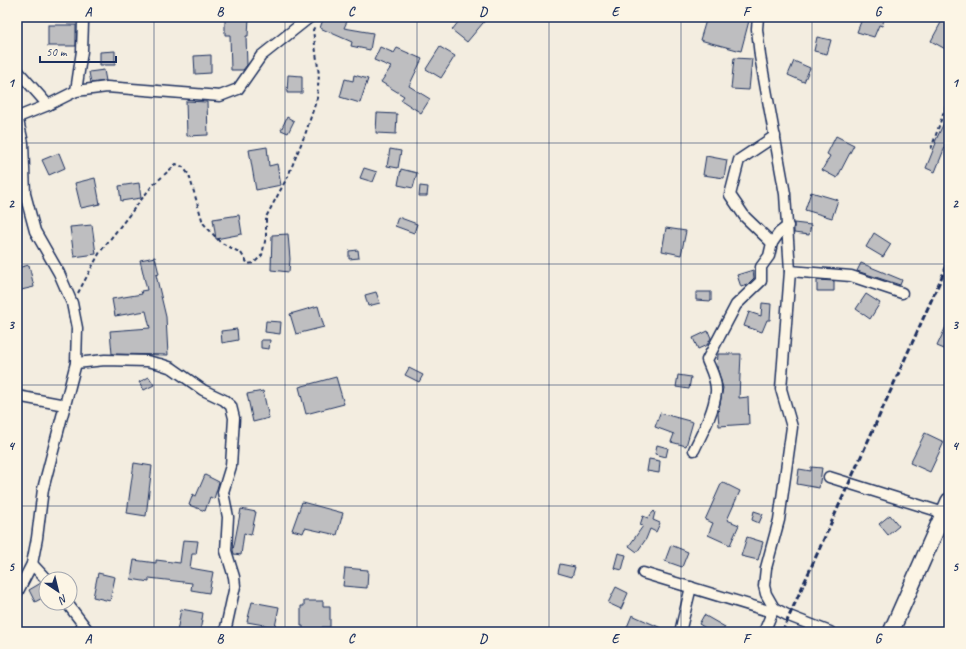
<svg xmlns="http://www.w3.org/2000/svg" width="966" height="649" font-family="Caveat,sans-serif">
<rect width="100%" height="100%" fill="#f3ede0"/>
<filter id="ink" filterUnits="userSpaceOnUse"><feTurbulence type="fractalNoise" baseFrequency=".025" numOctaves="2"/><feDisplacementMap in="SourceGraphic" scale="8" xChannelSelector="R" yChannelSelector="G"/><feConvolveMatrix kernelMatrix="1 2 1 2 8 2 1 2 1" color-interpolation-filters="sRGB"/></filter>
<g filter="url(#ink)">
<g fill="#bebec0" stroke="#1b2f5e">
<polygon points="225,17 249,17 248,36 246,36 247,65 243,70 231,70 230,35 225,35"/>
<polygon points="324,17 349,17 344,28 373,33 370,50 351,46 352,42 320,28"/>
<polygon points="462,17 488,17 467,42 452,30"/>
<polygon points="707,17 750,17 741,51 700,40"/>
<polygon points="860,17 885,17 882,26 879,25 874,37 857,32 862,19"/>
<polygon points="944,17 949,17 949,51 931,41"/>
<rect x="48" y="25" width="28" height="21"/>
<polygon points="817,37 831,40 827,54 814,51"/>
<polygon points="380,47 394,53 397,48 422,59 409,86 430,99 421,113 401,100 404,96 381,82 391,67 374,60"/>
<polygon points="440,47 455,56 441,78 426,69"/>
<polygon points="115,51 115,65 100,65 100,52"/>
<polygon points="211,55 211,73 195,74 194,56"/>
<polygon points="734,58 752,59 749,90 731,89"/>
<polygon points="794,61 810,68 804,82 788,75"/>
<polygon points="104,70 106,81 91,83 89,72"/>
<polygon points="288,75 302,76 302,93 287,93"/>
<polygon points="354,75 368,79 360,103 340,97 345,79 353,81"/>
<polygon points="186,101 207,102 208,135 187,136"/>
<polygon points="949,112 949,149 945,147 935,172 926,168 936,143 935,142"/>
<polygon points="377,113 397,114 396,134 376,133"/>
<polygon points="287,117 294,121 288,133 281,130"/>
<polygon points="836,136 854,145 837,178 822,170 830,156 827,154"/>
<polygon points="267,147 269,166 277,164 281,185 256,190 249,150"/>
<polygon points="390,149 401,151 398,168 387,166"/>
<polygon points="59,153 65,168 49,175 42,160"/>
<polygon points="706,156 727,160 724,178 703,175"/>
<polygon points="364,168 377,172 373,182 360,178"/>
<polygon points="401,169 417,173 413,188 398,185"/>
<polygon points="95,178 100,204 81,208 75,183"/>
<polygon points="139,183 141,198 121,201 119,186"/>
<polygon points="420,186 428,187 427,196 419,196"/>
<polygon points="811,192 838,200 832,218 805,210"/>
<polygon points="239,215 242,234 216,239 213,219"/>
<polygon points="398,217 417,224 414,233 395,226"/>
<polygon points="794,223 811,225 809,235 794,233"/>
<polygon points="92,225 96,254 74,257 70,227"/>
<polygon points="666,228 686,231 681,255 662,251"/>
<polygon points="874,233 891,244 883,257 866,247"/>
<polygon points="288,234 290,259 289,272 271,270 272,235"/>
<polygon points="358,250 359,258 349,259 349,251"/>
<polygon points="155,257 159,274 156,275 166,317 168,355 112,354 110,331 150,328 146,311 115,316 112,299 142,294 141,291 147,290 140,260"/>
<polygon points="861,263 902,280 900,285 857,271"/>
<polygon points="29,265 34,287 17,291 17,268"/>
<polygon points="753,270 754,278 747,285 741,287 737,275"/>
<polygon points="817,280 834,281 834,291 817,291"/>
<polygon points="376,292 380,303 368,306 365,295"/>
<polygon points="696,292 711,292 711,301 696,300"/>
<polygon points="866,294 880,303 870,319 856,309"/>
<polygon points="762,303 771,304 770,320 767,320 762,332 744,326 749,312 761,316"/>
<polygon points="318,306 324,327 296,334 290,314"/>
<polygon points="949,320 949,351 937,346"/>
<polygon points="266,321 281,322 280,334 265,332"/>
<polygon points="237,329 238,340 222,343 221,331"/>
<polygon points="708,331 711,338 707,345 698,349 693,338"/>
<polygon points="261,340 270,340 269,349 261,348"/>
<polygon points="718,354 741,354 739,398 748,397 749,424 719,426 718,413 723,388 717,367"/>
<polygon points="409,368 423,375 419,382 405,375"/>
<polygon points="678,375 691,377 689,389 676,387"/>
<polygon points="149,377 154,385 144,390 139,382"/>
<polygon points="336,377 344,404 306,414 299,387"/>
<polygon points="263,391 269,418 253,422 247,394"/>
<polygon points="660,413 693,422 686,446 671,442 674,434 655,427"/>
<polygon points="925,433 944,442 930,472 910,463"/>
<polygon points="657,445 668,448 666,457 655,454"/>
<polygon points="649,459 660,461 659,473 647,471"/>
<polygon points="134,463 152,466 146,516 127,513"/>
<polygon points="811,467 822,468 819,488 797,484 799,469 811,471"/>
<polygon points="205,475 219,482 214,499 210,497 205,511 189,505 193,494 196,496"/>
<polygon points="722,482 740,491 727,520 739,525 730,545 708,535 713,523 705,520"/>
<polygon points="302,502 343,513 337,535 305,528 303,533 292,530"/>
<polygon points="241,509 256,512 251,535 244,533 241,555 234,554 233,550"/>
<polygon points="654,511 655,512 653,520 660,523 656,532 650,529 646,539 637,552 629,546 643,526 640,525 643,516 648,518"/>
<polygon points="754,511 763,514 759,523 752,520"/>
<polygon points="890,515 899,526 888,535 879,524"/>
<polygon points="747,537 763,542 758,560 741,556"/>
<polygon points="183,540 198,541 196,554 192,554 190,568 213,572 209,593 191,590 192,583 149,578 149,582 131,579 134,560 156,563 156,560 180,563"/>
<polygon points="671,545 688,552 682,567 665,561"/>
<polygon points="618,553 626,555 622,570 614,568"/>
<polygon points="560,564 575,567 572,577 558,573"/>
<polygon points="345,568 368,570 367,588 343,586"/>
<polygon points="98,573 115,577 110,601 93,597"/>
<polygon points="41,583 46,585 46,596 35,602 29,590"/>
<polygon points="616,587 628,593 621,609 608,603"/>
<polygon points="304,601 323,601 323,606 330,606 330,627 322,627 322,631 303,631 303,626 301,626 301,606 304,606"/>
<polygon points="252,602 279,607 275,627 247,622"/>
<polygon points="181,609 203,613 200,632 177,632"/>
<polygon points="632,615 670,632 625,632"/>
<polygon points="704,615 725,627 722,632 712,632 699,624"/>
</g>
<g fill="none" stroke-linecap="round" stroke-linejoin="round">
<defs>
<g id="street">
<polyline points="758,17 757,29 760,56 785,194 790,271 781,389 792,427 779,520 766,568 764,586 766,594 774,608 789,616 830,632"/>
<polyline points="17,70 48,105"/>
<polyline points="76,91 107,87 220,96 238,89 261,56 310,17"/>
<polyline points="17,116 23,143 25,194 35,231 59,273 72,303 77,328 76,363 43,489 37,538 32,564 17,593"/>
<polyline points="18,117 48,105 76,91 82,51 83,22 85,17"/>
<polyline points="772,243 745,217 730,195 739,160 775,136"/>
<polyline points="790,271 851,276 902,293"/>
<polyline points="76,363 105,360 147,361 160,364 172,368 203,390 224,400 231,406 234,418 231,466 223,492 228,517 226,551 234,577 235,586 225,632"/>
<polyline points="17,396 65,405"/>
<path d="M694,450C702,433 714,412 716,392C717,381 711,370 707,360L736,305L761,281V267L769,256L772,243L779,233L788,226"/>
<polyline points="829,477 944,513"/>
<polyline points="32,564 46,579"/>
<polyline points="643,573 772,612"/>
<polyline points="67,603 89,632"/>
<polyline points="680,632 691,587"/>
<polyline points="764,632 774,608"/>
</g>
<polyline id="secondary" points="891,632 949,501"/>
</defs>
<use href="#street" stroke="#1b2f5e" stroke-width="13"/>
<use href="#secondary" stroke="#1b2f5e" stroke-width="18"/>
<g stroke="#1b2f5e" stroke-width="2" stroke-dasharray="4 3" stroke-linecap="butt">
<polyline points="931,149 949,97"/>
<polyline points="78,293 100,252 152,186 176,164 183,167 189,175 203,223 220,242 241,253 248,264 254,263 262,255 266,237 266,217 288,176 306,132 317,98 319,75 313,30 315,26"/>
</g>
<use href="#street" stroke="#fcf5e5" stroke-width="10"/>
<use href="#secondary" stroke="#fcf5e5" stroke-width="15"/>
<polyline stroke="#1b2f5e" stroke-width="3" stroke-dasharray="6 3" stroke-linecap="butt" points="782,632 949,261"/>
</g>
</g>
<path fill="none" stroke="#1b2f5e" stroke-width="1" stroke-opacity="0.55" d="M154,17V632M285,17V632M417,17V632M549,17V632M681,17V632M812,17V632M17,143H949M17,264H949M17,385H949M17,506H949"/>
<rect width="966" height="649" fill="none" stroke="#fcf5e5" stroke-width="44"/>
<g transform="translate(58 591) rotate(145)"><circle r="19" fill="#fcf5e5" stroke="#a2a6af"/>
<path d="M0-3L7 15L0 10L-7 15Z" fill="#1b2f5e"/>
<text y="-6" font-size="11" font-weight="bold" text-anchor="middle" fill="#1b2f5e">N</text>
</g>
<path d="M40 56v6h76v-6" fill="none" stroke="#1b2f5e" stroke-width="2"/>
<text x="46" y="56" font-size="12" fill="#1b2f5e" stroke="#fcf5e5" stroke-width="3" paint-order="stroke">50 m</text>
<rect x="22" y="22" width="922" height="605" fill="none" stroke="#1b2f5e" stroke-width="1.5"/>
<g font-size="13" text-anchor="middle" font-weight="bold" fill="#1b2f5e">
<text x="88" y="16">A</text>
<text x="220" y="16">B</text>
<text x="351" y="16">C</text>
<text x="483" y="16">D</text>
<text x="615" y="16">E</text>
<text x="746" y="16">F</text>
<text x="878" y="16">G</text>
<text x="11" y="87">1</text>
<text x="955" y="87">1</text>
<text x="11" y="208">2</text>
<text x="955" y="208">2</text>
<text x="11" y="329">3</text>
<text x="955" y="329">3</text>
<text x="11" y="450">4</text>
<text x="955" y="450">4</text>
<text x="11" y="571">5</text>
<text x="955" y="571">5</text>
<text x="88" y="643">A</text>
<text x="220" y="643">B</text>
<text x="351" y="643">C</text>
<text x="483" y="643">D</text>
<text x="615" y="643">E</text>
<text x="746" y="643">F</text>
<text x="878" y="643">G</text>
</g>
</svg>
